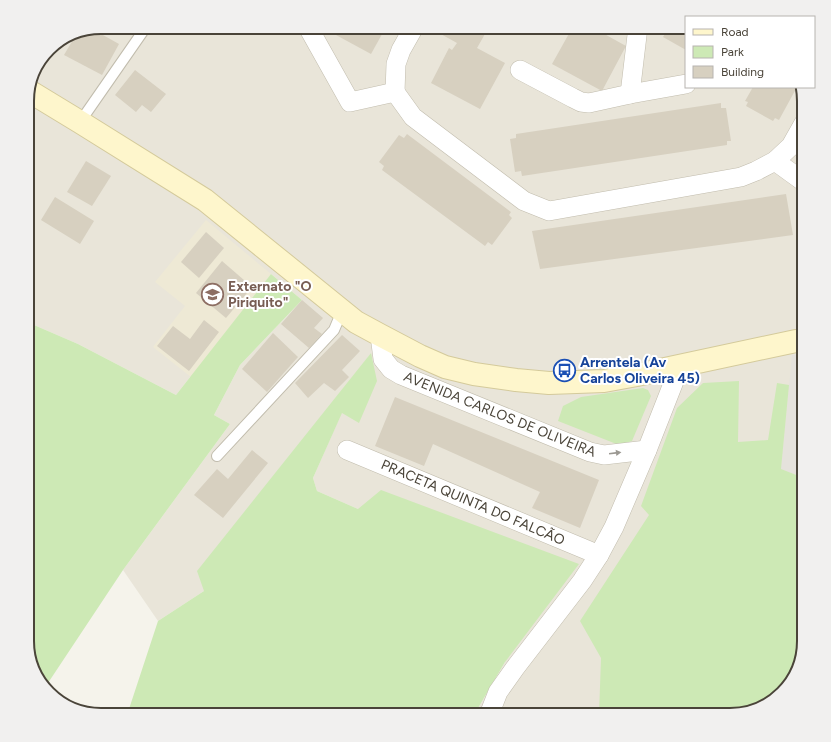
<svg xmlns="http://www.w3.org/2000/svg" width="831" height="742" font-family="Figtree,sans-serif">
<rect width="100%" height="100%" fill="#f5f3eb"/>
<polygon fill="#e9e5d9" points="101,27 686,27 686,87 801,87 804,101 804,645 782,693 758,709 730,715 474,715 505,662 358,509 317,491 313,478 342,412 359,422 371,353 204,591 158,621 123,570 230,424 214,415 240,365 302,300 271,274 176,395 78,344 27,322 27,96 35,68 52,46"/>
<polygon fill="#e5e2dc" points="792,355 804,355 804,478 781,469"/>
<polygon fill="#eee9d5" points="206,220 271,274 191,377 153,347 185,306 155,282"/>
<g fill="#cde9b5">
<polygon points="271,274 302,300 240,365 214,415 230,424 123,570 46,686 27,645 27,322 78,344 176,395"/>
<polygon points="371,353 377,381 359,423 342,413 313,478 317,491 358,509 381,490 579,564 505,662 474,715 101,715 79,710 129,709 158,621 204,591 197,571"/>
<polygon points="739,381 738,442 768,440 777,383 789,385 781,469 804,478 804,645 782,693 758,709 730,715 599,715 601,658 580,621 649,515 641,506 677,408 703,383"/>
<polygon points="643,388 648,390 651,396 632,441 619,445 558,421 563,406 581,397"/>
</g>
<g fill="#d7d0c0">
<polygon points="340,27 386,27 371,54 336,35"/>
<polygon points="443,27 489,27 477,48 505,63 480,109 431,83 449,48 452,50 457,43 439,33"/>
<polygon points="577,27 585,27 584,28 592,32 594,27 595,27 600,29 599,31 626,46 602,91 552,64 571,30 574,32"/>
<polygon points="669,27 686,27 686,50 663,37"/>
<polygon points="94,30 119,44 102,75 64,55 74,38"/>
<polygon points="135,70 166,94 151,112 142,105 136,112 115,95"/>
<polygon points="753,87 797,87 779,120 775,118 773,121 746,106 748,102 745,101"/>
<polygon points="721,103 721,108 726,108 731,141 727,141 727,145 522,176 521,171 515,172 510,139 516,138 516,134"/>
<polygon points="407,134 511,212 509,215 512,218 492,245 488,242 485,246 382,170 384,166 379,162 399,135 404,138"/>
<polygon points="86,161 111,176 92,206 67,192"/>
<polygon points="786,194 793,235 540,269 532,231"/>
<polygon points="55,197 94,221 80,244 41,220"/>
<polygon points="206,232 224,248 199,278 181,262"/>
<polygon points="222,261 252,287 226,318 196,293"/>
<polygon points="302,300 323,318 314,328 322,334 309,348 281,324"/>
<polygon points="204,320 219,332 189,371 157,346 173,326 190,339"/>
<polygon points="273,333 298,357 267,392 242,369"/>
<polygon points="342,335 360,351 342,370 349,377 335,391 324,383 308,398 295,383"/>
<polygon points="395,397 599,480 580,528 532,508 540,492 433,444 424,466 375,446"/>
<polygon points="252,450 268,463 223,518 194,495 217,469 228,479"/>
</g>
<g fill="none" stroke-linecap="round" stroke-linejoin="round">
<defs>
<g id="lane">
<polyline points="80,122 146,27"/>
<polyline points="217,456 334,330 342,311"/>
</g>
<g id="street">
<polyline points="308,27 350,102 395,92"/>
<polyline points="520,70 573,98 581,102 589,103 630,94 686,84"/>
<polyline points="395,92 413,117 524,201 549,211 741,177 756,171 775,161 791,146 804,123"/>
<polyline points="395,92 396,64 401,50 414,27"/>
<polyline points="630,94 638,27"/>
<polyline points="775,161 804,182"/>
<polyline points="380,335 383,359 391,369 401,375 590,452 604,455 647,450"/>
<polyline points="347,450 599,555"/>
<polyline points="489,715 498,692 515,668 582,581 599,555 614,527 647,450 680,366"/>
</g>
<polyline id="secondary" points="29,91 80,122 205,200 356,322 380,335 420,356 445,367 474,374 516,380 549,383 604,381 637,375 796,341 804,341"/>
</defs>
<use href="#lane" stroke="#c1bcad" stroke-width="12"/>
<use href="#street" stroke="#c1bcad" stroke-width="20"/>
<use href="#secondary" stroke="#d4ca9b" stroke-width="24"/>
<use href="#lane" stroke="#fff" stroke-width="10"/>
<use href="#street" stroke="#fff" stroke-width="19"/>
<use href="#secondary" stroke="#fef6cc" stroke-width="22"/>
</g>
<defs><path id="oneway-solid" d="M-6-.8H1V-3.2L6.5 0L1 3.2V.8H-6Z"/></defs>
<use fill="#9b9892" href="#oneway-solid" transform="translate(615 453) rotate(-7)"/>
<defs>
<symbol id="school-ring" viewBox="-11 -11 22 22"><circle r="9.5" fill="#fff" stroke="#8d6e63" stroke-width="1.5"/><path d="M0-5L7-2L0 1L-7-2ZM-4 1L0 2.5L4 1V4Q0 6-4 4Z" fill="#8d6e63"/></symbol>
<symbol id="bus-ring" viewBox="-11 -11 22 22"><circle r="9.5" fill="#fff" stroke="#1a4fb4" stroke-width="1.5"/><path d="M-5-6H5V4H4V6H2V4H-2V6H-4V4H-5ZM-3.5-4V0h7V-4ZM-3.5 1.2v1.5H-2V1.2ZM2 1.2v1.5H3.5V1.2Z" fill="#1a4fb4"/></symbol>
</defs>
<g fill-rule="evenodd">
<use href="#school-ring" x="200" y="282" width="25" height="25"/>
<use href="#bus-ring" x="552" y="358" width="25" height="25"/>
</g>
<g text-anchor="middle" stroke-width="4" stroke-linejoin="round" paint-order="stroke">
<g font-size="14" font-weight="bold" fill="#785e54" stroke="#fff" text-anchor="start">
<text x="228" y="291">Externato "O<tspan x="228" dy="16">Piriquito"</tspan></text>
</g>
<g font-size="14" font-weight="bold" fill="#164399" stroke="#fff" text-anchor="start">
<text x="580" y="367">Arrentela (Av<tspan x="580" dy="16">Carlos Oliveira 45)</tspan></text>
</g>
<g font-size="14" fill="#4a4439" stroke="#fff">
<text transform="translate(500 414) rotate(22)" y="5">AVENIDA CARLOS DE OLIVEIRA</text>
<text transform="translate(473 502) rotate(23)" y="5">PRACETA QUINTA DO FALCÃO</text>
</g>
</g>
<path d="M0 0H831V742H0ZM101 34H730A67 67 0 0 1 797 101V641A67 67 0 0 1 730 708H101A67 67 0 0 1 34 641V101A67 67 0 0 1 101 34Z" fill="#f1f0ef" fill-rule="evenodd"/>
<path fill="none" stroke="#4a4439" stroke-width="2" d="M101 34H730A67 67 0 0 1 797 101V641A67 67 0 0 1 730 708H101A67 67 0 0 1 34 641V101A67 67 0 0 1 101 34Z"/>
<rect x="685" y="16" width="130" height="72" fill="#ffffff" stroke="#b7b4b0"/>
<rect x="693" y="29" width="20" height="6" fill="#fef6cc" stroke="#b7b4b0"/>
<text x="721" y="36" font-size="12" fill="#4a4439">Road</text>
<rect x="693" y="46" width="20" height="12" fill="#cde9b5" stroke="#b7b4b0"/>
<text x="721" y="56" font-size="12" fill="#4a4439">Park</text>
<rect x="693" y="66" width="20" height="12" fill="#d7d0c0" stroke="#b7b4b0"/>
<text x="721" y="76" font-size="12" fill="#4a4439">Building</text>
</svg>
